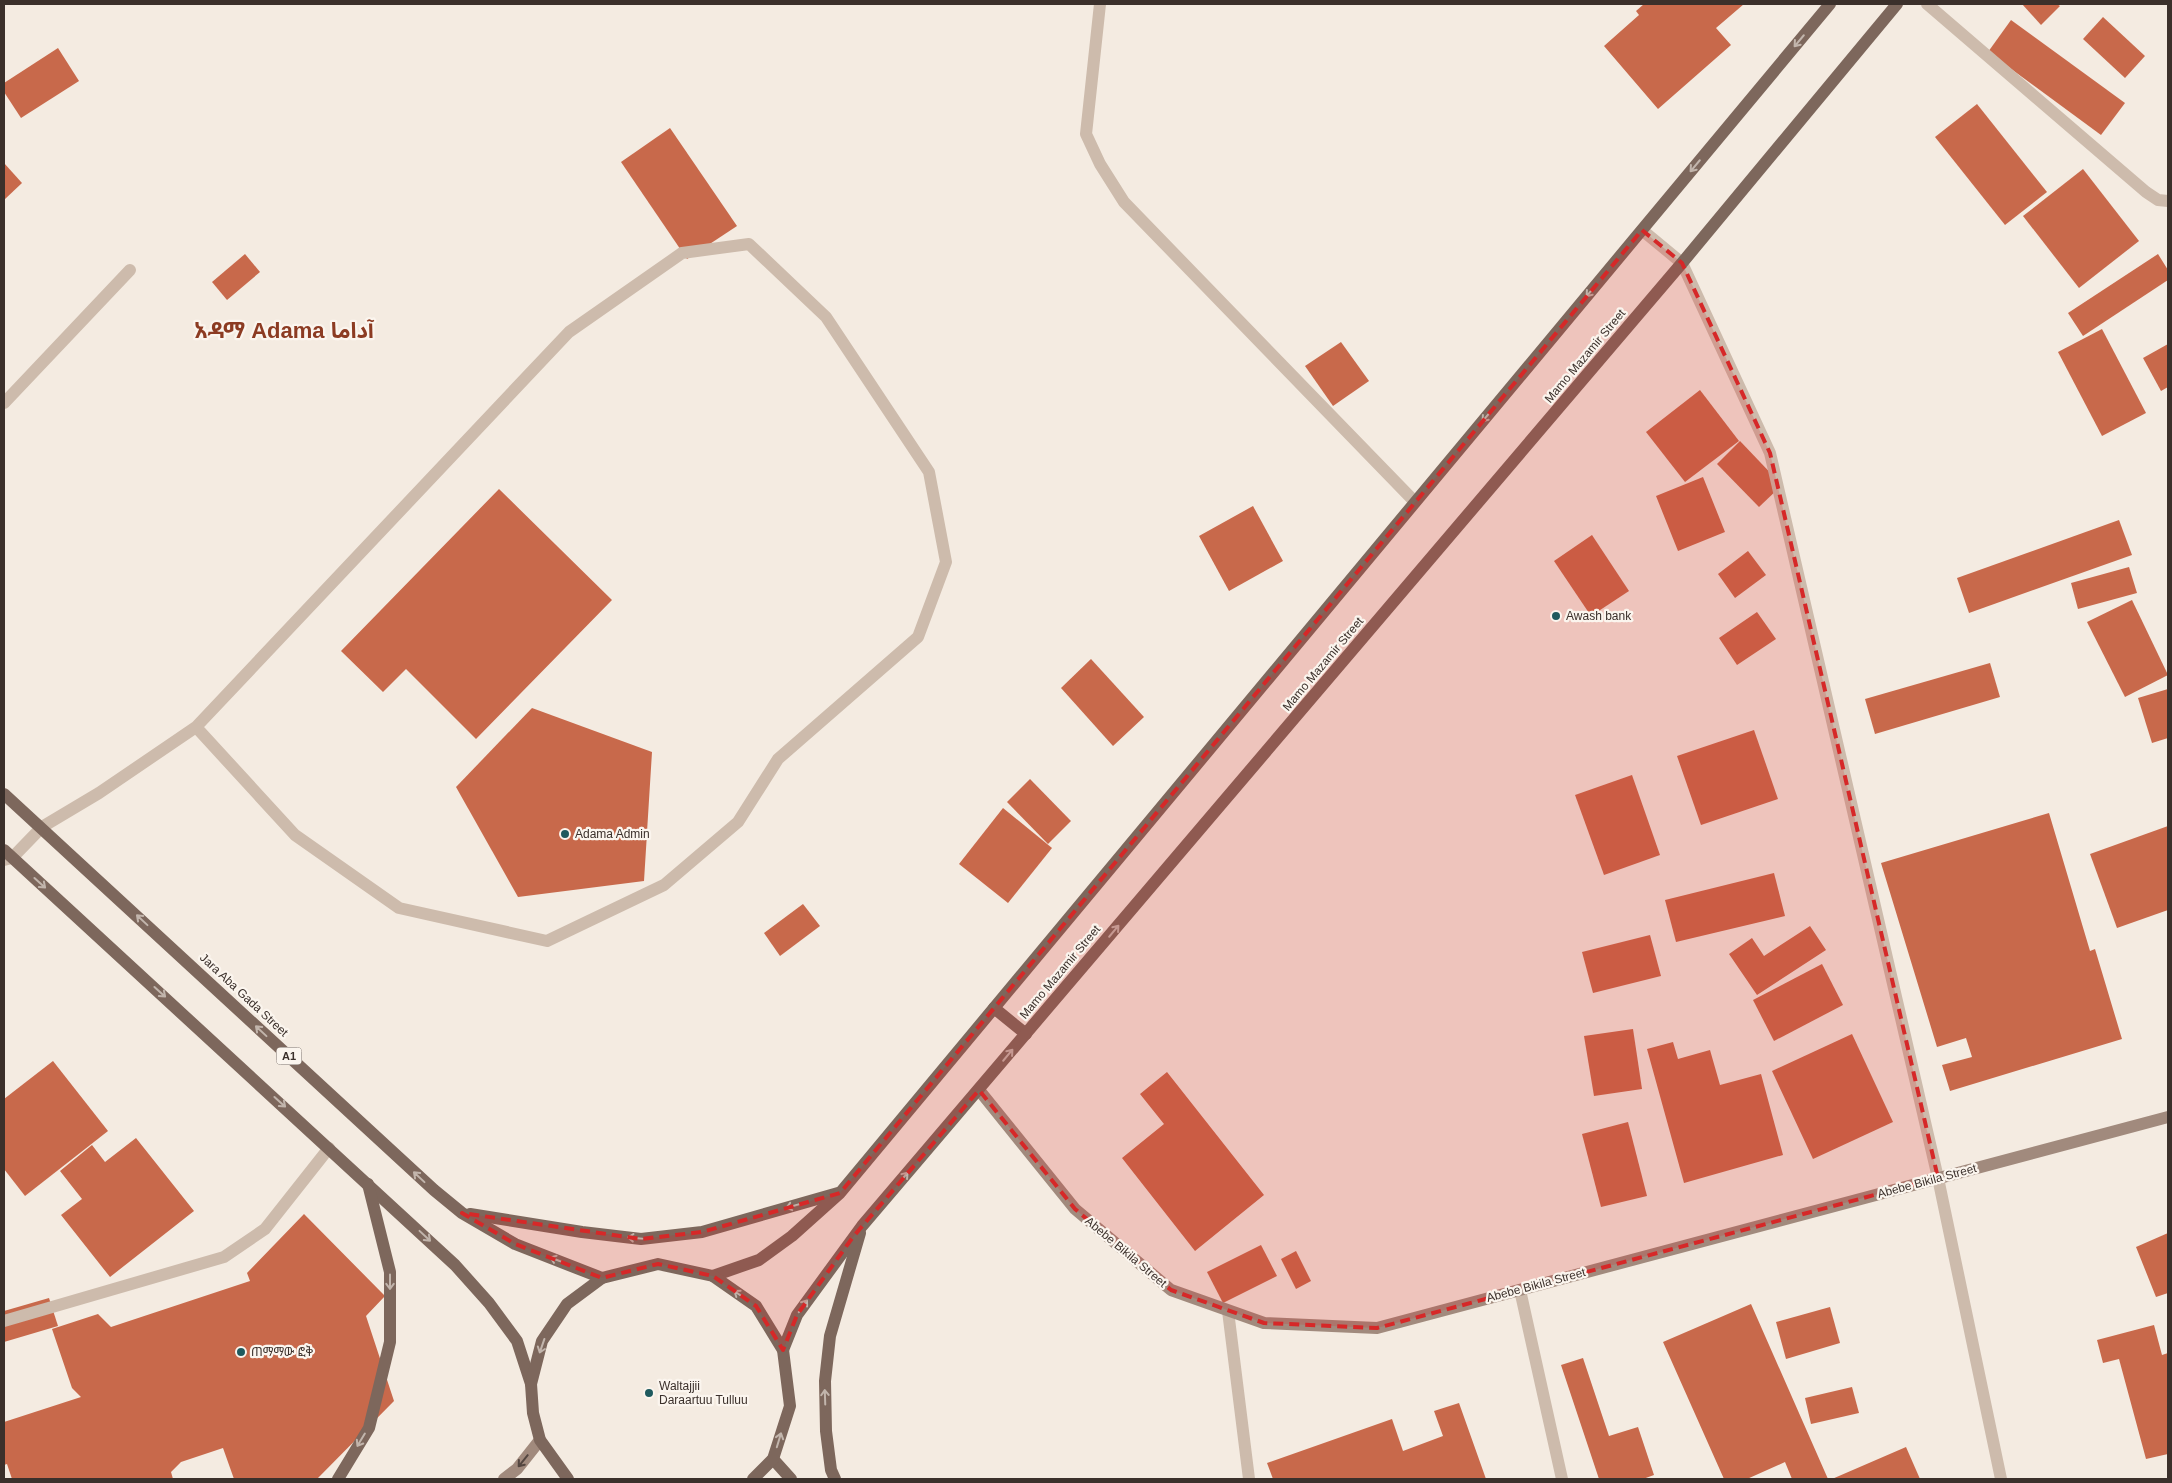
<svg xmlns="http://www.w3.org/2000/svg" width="2172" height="1483" font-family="Arial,'Noto Sans Arabic','Noto Sans Ethiopic',sans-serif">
<rect width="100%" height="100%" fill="#f4ebe1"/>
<g fill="#c8694b">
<polygon points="1644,4 1744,4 1716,28 1731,45 1658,109 1604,46 1639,15 1636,11"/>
<polygon points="2022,4 2057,4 2060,6 2041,25"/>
<polygon points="2103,17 2145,56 2125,78 2083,39"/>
<polygon points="2011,20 2125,103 2101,135 1988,52"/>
<polygon points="58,48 79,81 21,118 4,92 4,83"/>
<polygon points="1977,104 2047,192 2005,225 1935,137"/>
<polygon points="670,128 737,226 687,259 621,162"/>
<polygon points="4,163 22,183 4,200"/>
<polygon points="2083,169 2139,241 2079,288 2023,216"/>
<polygon points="245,254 260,272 227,300 212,282"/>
<polygon points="2158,254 2168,270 2168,280 2083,336 2068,313"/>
<polygon points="2102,329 2146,413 2102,436 2058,352"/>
<polygon points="1341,342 1369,381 1333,406 1305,366"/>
<polygon points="2168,344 2168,387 2161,391 2143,358"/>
<polygon points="1700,390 1739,441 1685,482 1646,432"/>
<polygon points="1740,441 1782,485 1759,507 1717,464"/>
<polygon points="1703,477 1725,532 1678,551 1656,496"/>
<polygon points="499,489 612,600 476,739 406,669 383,692 341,651"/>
<polygon points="1253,506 1283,561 1229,591 1199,536"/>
<polygon points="2119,520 2132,555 1969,613 1957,578"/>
<polygon points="1592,535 1629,591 1591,616 1554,561"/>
<polygon points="1748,551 1766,575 1735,598 1718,574"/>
<polygon points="2129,567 2137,593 2078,609 2071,583"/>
<polygon points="2132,600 2168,675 2125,697 2087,622"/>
<polygon points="1757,612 1776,639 1737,665 1719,638"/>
<polygon points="1091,659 1144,717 1113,746 1061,688"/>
<polygon points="1990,663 2000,697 1875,734 1865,699"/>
<polygon points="2168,689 2168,738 2152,743 2138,698"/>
<polygon points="532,708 652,752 644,881 518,897 456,787"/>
<polygon points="1754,730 1778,799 1701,825 1677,756"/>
<polygon points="1632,775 1660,855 1604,875 1575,795"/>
<polygon points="1030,779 1071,821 1048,844 1007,802"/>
<polygon points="1003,808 1052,848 1008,903 959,864"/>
<polygon points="2049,813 2090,951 2095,949 2122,1039 1950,1091 1942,1065 1972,1057 1966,1038 1937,1047 1881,863"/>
<polygon points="2168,826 2168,910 2117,928 2090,854"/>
<polygon points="1774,873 1785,916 1676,942 1665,900"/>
<polygon points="803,904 820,926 780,956 764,933"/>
<polygon points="1810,926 1826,950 1757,995 1729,954 1752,938 1764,956"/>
<polygon points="1650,935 1661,976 1593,993 1582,952"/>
<polygon points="1822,964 1843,1005 1774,1041 1753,1000"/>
<polygon points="1633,1029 1642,1089 1594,1096 1584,1036"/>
<polygon points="1852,1034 1893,1122 1813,1159 1772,1071"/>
<polygon points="1673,1042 1678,1059 1710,1050 1720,1085 1761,1074 1783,1155 1684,1183 1647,1049"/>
<polygon points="53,1061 108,1131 25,1196 4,1169 4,1099"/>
<polygon points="1167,1072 1264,1195 1195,1251 1122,1158 1164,1124 1140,1094"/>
<polygon points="1628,1122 1647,1196 1601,1207 1582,1134"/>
<polygon points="136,1138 194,1211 110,1277 61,1215 82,1199 60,1171 92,1145 105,1162"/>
<polygon points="304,1214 385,1296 366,1316 394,1401 317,1479 234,1479 223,1448 181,1462 171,1472 173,1479 12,1479 7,1464 4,1465 4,1422 81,1397 72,1388 52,1329 98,1314 111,1327 250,1281 247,1273"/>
<polygon points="2168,1233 2168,1293 2156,1297 2136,1247"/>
<polygon points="1261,1245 1277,1276 1223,1303 1207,1272"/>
<polygon points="1296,1251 1311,1281 1296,1289 1281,1259"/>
<polygon points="49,1298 58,1326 4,1342 4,1311"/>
<polygon points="1751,1304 1828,1479 1792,1479 1785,1462 1747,1479 1724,1479 1663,1342"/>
<polygon points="1830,1307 1840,1343 1786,1359 1776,1322"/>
<polygon points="2154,1325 2162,1355 2168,1353 2168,1454 2146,1459 2119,1359 2103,1363 2097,1340"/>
<polygon points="1583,1358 1609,1436 1638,1427 1654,1475 1643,1479 1599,1479 1561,1365"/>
<polygon points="1852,1387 1859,1413 1811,1424 1805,1398"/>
<polygon points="1459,1403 1486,1479 1273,1479 1267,1463 1392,1419 1403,1451 1443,1436 1434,1411"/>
<polygon points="1906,1447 1920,1479 1832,1479"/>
</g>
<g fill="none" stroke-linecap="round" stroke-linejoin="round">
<g stroke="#cdbbac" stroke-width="12">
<polyline points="1100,4 1086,134 1100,164 1124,202 1415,502"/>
<polyline points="4,403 130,270"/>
<polyline points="42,827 99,793 196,727 569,332 682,253 749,244 826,317 929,472 946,562 918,637 778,759 738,822 664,885 547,941 399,908 295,835 196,727"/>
</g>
<g stroke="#cdbbac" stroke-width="12">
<polyline points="1927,4 2146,192 2158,200 2168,201"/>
<polyline points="1642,230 1682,263 1770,453 1938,1178 2001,1479"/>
<polyline points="4,860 12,858 42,827"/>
<polyline points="1520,1290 1562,1479"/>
<polyline points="1228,1311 1249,1479"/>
<polyline points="4,1321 224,1257 265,1229 329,1148"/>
</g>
<g stroke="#a18a7d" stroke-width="12">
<polyline points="979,1090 1075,1209 1171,1290 1264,1323 1377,1328 2168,1117"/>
<polyline points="504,1479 517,1469 540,1440"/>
</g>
<g stroke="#7d675c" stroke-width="12">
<polyline points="4,794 434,1190 462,1213 515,1244 602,1278"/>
<polyline points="4,850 455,1265 489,1303 517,1341 531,1384"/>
<polyline points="994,1008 1026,1034"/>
<polyline points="470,1214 582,1232 641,1239 702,1232 838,1193"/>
<polyline points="713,1276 759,1260 792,1236 840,1193 1830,4"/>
<polyline points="783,1350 797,1315 862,1226 1682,263 1897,4"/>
<polyline points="773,1459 791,1479"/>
<polyline points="338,1479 369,1428 390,1342 390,1272 368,1184"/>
<polyline points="568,1479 540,1440 533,1413 531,1384 542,1341 567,1304 602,1278 658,1264 713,1276 756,1306 783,1350 790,1406 773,1459 753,1479"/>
<polyline points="835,1479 831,1470 826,1431 825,1381 830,1336 860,1233"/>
</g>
</g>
<defs><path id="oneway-shaft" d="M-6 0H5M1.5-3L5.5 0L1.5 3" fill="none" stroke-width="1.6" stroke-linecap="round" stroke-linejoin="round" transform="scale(1.25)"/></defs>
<g stroke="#c2b5ac">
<use href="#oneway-shaft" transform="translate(1799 41) rotate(130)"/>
<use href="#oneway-shaft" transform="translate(1695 166) rotate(130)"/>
<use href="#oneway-shaft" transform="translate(1591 291) rotate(130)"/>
<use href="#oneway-shaft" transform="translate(1487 416) rotate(130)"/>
<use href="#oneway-shaft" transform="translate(40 883) rotate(42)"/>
<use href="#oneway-shaft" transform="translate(142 920) rotate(-137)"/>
<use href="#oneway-shaft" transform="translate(1114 931) rotate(-50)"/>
<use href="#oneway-shaft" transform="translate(160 992) rotate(42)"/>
<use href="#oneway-shaft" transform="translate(261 1031) rotate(-137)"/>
<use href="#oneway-shaft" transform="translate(1008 1055) rotate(-50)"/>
<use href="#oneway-shaft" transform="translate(280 1102) rotate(42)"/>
<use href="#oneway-shaft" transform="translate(419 1177) rotate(-137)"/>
<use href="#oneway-shaft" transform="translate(903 1178) rotate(-49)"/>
<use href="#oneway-shaft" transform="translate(793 1206) rotate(164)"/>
<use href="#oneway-shaft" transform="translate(425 1236) rotate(43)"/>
<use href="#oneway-shaft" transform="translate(635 1238) rotate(-175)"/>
<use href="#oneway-shaft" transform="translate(557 1260) rotate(-159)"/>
<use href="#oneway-shaft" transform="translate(390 1282) rotate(90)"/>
<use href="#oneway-shaft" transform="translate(740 1295) rotate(-145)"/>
<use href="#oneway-shaft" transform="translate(803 1306) rotate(-55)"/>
<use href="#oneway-shaft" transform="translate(542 1346) rotate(109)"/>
<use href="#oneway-shaft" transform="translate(825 1397) rotate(-92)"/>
<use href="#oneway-shaft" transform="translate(361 1440) rotate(121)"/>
<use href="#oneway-shaft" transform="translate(779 1440) rotate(-73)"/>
</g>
<use stroke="#544640" href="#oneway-shaft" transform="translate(523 1461) rotate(129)"/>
<path fill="#d62828" fill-opacity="0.2" stroke="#d62828" stroke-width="4" stroke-dasharray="10 6" stroke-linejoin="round" d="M1642,230L1682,263L1770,453L1938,1178L1377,1328L1264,1323L1171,1290L1075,1209L979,1090L853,1237L797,1315L783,1350L756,1306L713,1276L658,1264L602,1278L515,1244L462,1213L641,1239L702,1232L840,1193Z"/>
<g fill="#1f5a5e" stroke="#fbf5ee" stroke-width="2">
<circle cx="1556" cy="616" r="5"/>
<circle cx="565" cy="834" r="5"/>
<circle cx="241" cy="1352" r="5"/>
<circle cx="649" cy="1393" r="5"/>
</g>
<g text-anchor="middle" stroke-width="4.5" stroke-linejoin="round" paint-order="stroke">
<rect fill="#fbf5ee" stroke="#756b66" stroke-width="1" x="276.5" y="1047.5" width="25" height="17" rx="4"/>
<g font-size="11" font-weight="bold" fill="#3b302b">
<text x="289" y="1060">A1</text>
</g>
<g font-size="12" fill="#3b302b" stroke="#fbf5ee">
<text transform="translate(1585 356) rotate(-50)" y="4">Mamo Mazamir Street</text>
<text transform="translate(1323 664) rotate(-50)" y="4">Mamo Mazamir Street</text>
<text transform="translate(1060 972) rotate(-50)" y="4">Mamo Mazamir Street</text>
<text transform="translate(244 995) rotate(43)" y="4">Jara Aba Gada Street</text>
<text transform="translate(1927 1181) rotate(-15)" y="4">Abebe Bikila Street</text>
<text transform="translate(1126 1252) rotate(40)" y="4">Abebe Bikila Street</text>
<text transform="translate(1536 1285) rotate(-15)" y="4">Abebe Bikila Street</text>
</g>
<g font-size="12" fill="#3b302b" stroke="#fbf5ee" text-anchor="start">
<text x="1566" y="620">Awash bank</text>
<text x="575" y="838">Adama Admin</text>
<text x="251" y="1356">ጠማማው ፎቅ</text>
<text x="659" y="1390">Waltajjii<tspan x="659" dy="14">Daraartuu Tulluu</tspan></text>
</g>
<g font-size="22" font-weight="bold" fill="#8c3b22" stroke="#fbf5ee">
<text x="284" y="338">አዳማ Adama آداما</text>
</g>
</g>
<rect width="2172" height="1483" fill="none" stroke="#3b302b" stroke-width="10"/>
</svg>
